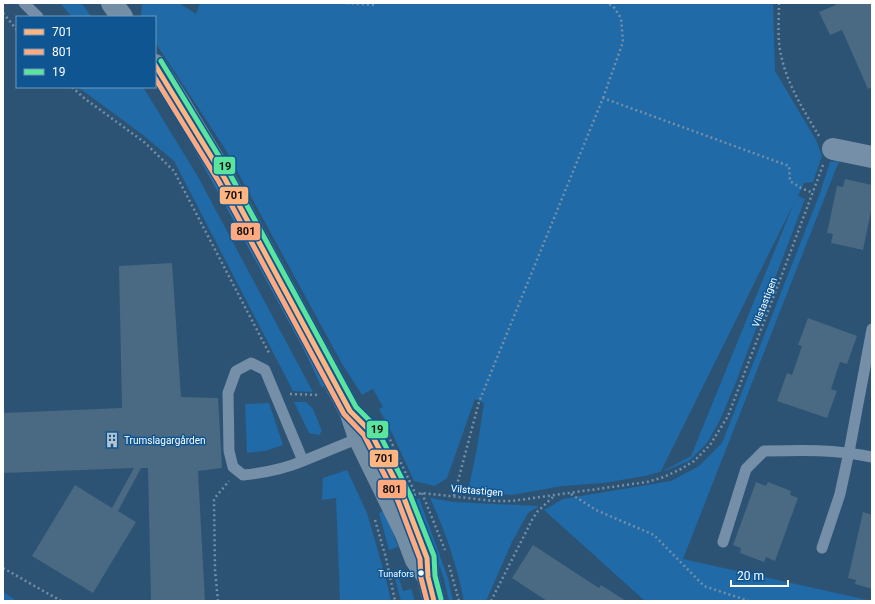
<svg xmlns="http://www.w3.org/2000/svg" width="875" height="604" font-family="Roboto,sans-serif">
<rect width="100%" height="100%" fill="#2c5374"/>
<g fill="#1f6aa7" fill-rule="evenodd">
<polygon points="60,3 81,3 92,17 72,17"/>
<path d="M142,3H179L196,14L200,3H773L775,71L816,140L822,156L813,182L804,183L798,196L805,199L736,382L720,420L707,443L689,461L667,470L645,476L603,483L562,486L512,495L468,492L477,448L484,403L475,399L447,478L435,486L414,481L392,433L379,409L383,407L373,389L362,395L341,362L224,147L155,42V17H141ZM794,203L691,456L661,472V471Z"/>
<polygon points="78,87 143,87 197,175 313,392 293,391 174,161 143,135"/>
<polygon points="181,125 193,140 325,385 322,388 302,346"/>
<polygon points="839,161 683,559 872,601 645,601 544,510 563,499 671,481 699,466 722,443 820,193 830,162"/>
<polygon points="294,402 306,402 313,409 322,431 319,435 309,433"/>
<polygon points="269,403 283,445 265,451 247,453 245,404"/>
<polygon points="347,470 367,513 386,579 391,601 340,601 336,498 322,500 323,478"/>
<polygon points="419,498 448,578 453,601 449,601 444,579 416,500"/>
<path d="M430,498L454,502L539,506L528,513L512,542L486,601H464C457,566 445,530 430,498Z"/>
<polygon points="385,510 398,547 389,550 379,513"/>
<polygon points="396,570 403,591 411,589 415,601 401,601 396,582"/>
<polygon points="3,592 17,601 3,601"/>
</g>
<g fill="#4a6983">
<polygon points="836,3 872,3 872,87 868,89 842,30 830,35 819,12 836,5"/>
<polygon points="845,179 872,185 872,206 863,250 831,243 833,234 827,233 837,186 843,187"/>
<polygon points="172,263 181,397 218,398 222,468 198,471 205,601 151,601 148,468 141,468 118,511 136,522 93,593 32,556 75,485 112,508 134,468 3,473 3,413 122,408 119,266"/>
<polygon points="808,318 857,336 847,364 840,362 831,389 837,391 827,418 777,401 787,373 792,375 802,346 798,345"/>
<polygon points="756,482 766,486 768,482 791,491 790,495 798,498 775,561 766,557 764,562 740,553 741,548 733,545"/>
<polygon points="863,512 872,515 872,589 855,584 856,580 848,578"/>
<polygon points="533,545 599,588 601,585 626,601 547,601 512,578"/>
</g>
<g fill="none" stroke-linecap="round" stroke-linejoin="round">
<g stroke="#748fa7" stroke-width="2.5" stroke-dasharray="2 3" stroke-linecap="butt">
<polyline points="347,3 374,5 376,3"/>
<path d="M779,3C779,20 777,38 781,55C787,84 804,111 819,136"/>
<polyline points="3,13 17,30"/>
<polyline points="72,87 84,98 144,142 174,171 270,355"/>
<polyline points="603,98 623,42 621,18 613,6 606,3"/>
<polyline points="290,394 319,395"/>
<polyline points="388,435 415,493"/>
<polyline points="422,493 445,550"/>
<polyline points="571,494 596,510 654,535 704,586 749,601"/>
<polyline points="409,496 422,493 495,501 512,501 647,482 664,477 681,469 694,461 710,445 728,416 783,272 823,165"/>
<polyline points="454,496 479,402 603,98 789,166 790,181 801,188 813,193"/>
<polyline points="375,520 386,558 395,601"/>
<polyline points="449,565 459,601"/>
<polyline points="3,568 61,601"/>
<polyline points="218,601 215,570 214,499 229,481"/>
<polyline points="491,601 532,520 537,512 554,496"/>
</g>
<g stroke="#748fa7" stroke-width="11">
<polyline points="24,3 38,17"/>
<path d="M303,461C284,469 264,473 243,475L233,467L229,451L228,393L236,371L251,363L265,370L303,461L359,438"/>
<path d="M723,542L746,469L764,451C802,450 834,449 872,457"/>
<polyline points="822,548 840,494 849,452 872,329"/>
</g>
<polyline stroke="#748fa7" stroke-width="22" points="833,149 872,157"/>
<g stroke="#738ea5" stroke-width="22">
<polyline points="112,3 122,17"/>
<polyline points="155,65 180,104 225,179 350,411 359,438 406,534 416,560 428,577"/>
<polyline points="427,562 428,577 434,601"/>
</g>
<defs>
<polyline id="bus-1" points="155,65 225,179 350,411 370,431 404,498 427,558 428,577 434,601"/>
<polyline id="bus-2" points="155,78 219,182 344,414 364,435 398,501 420,559 421,578 427,601"/>
<polyline id="bus-3" points="161,61 231,176 356,407 376,427 410,495 434,556 435,576 441,599"/>
</defs>
<use href="#bus-1" stroke="#0f5591" stroke-width="8"/>
<use href="#bus-2" stroke="#0f5591" stroke-width="8"/>
<use href="#bus-3" stroke="#0f5591" stroke-width="8"/>
<use href="#bus-1" stroke="#ffb580" stroke-width="5"/>
<use href="#bus-2" stroke="#ffa980" stroke-width="5"/>
<use href="#bus-3" stroke="#5ae49d" stroke-width="5"/>
</g>
<defs>
<symbol id="building-bare" viewBox="-9 -9 18 18"><path d="M-4-6H4V6H1V3H-1V6H-4ZM-2.5-4.3h1.7v1.8h-1.7ZM.8-4.3h1.7v1.8H.8ZM-2.5-1h1.7V.8h-1.7ZM.8-1h1.7V.8H.8Z" fill="#b5c3ce" stroke="#0f5591" stroke-width="2.5" paint-order="stroke"/></symbol>
</defs>
<g fill-rule="evenodd">
<use href="#building-bare" x="101" y="429" width="22" height="22"/>
</g>
<circle fill="#fff" stroke="#0f5591" stroke-width="1.5" cx="421" cy="573" r="3.5"/>
<g text-anchor="middle" stroke-width="3" stroke-linejoin="round" paint-order="stroke">
<g font-size="9" fill="#fff" stroke="#0f5591" text-anchor="end">
<text x="414" y="577">Tunafors</text>
</g>
<g font-size="10" fill="#fff" stroke="#0f5591">
<text transform="translate(764 302) rotate(-69)" y="4">Vilstastigen</text>
<text transform="translate(477 490) rotate(5)" y="4">Vilstastigen</text>
</g>
<g font-size="10" fill="#fff" stroke="#0f5591" text-anchor="start">
<text x="124" y="444">Trumslagargården</text>
</g>
</g>
<g stroke="#0f5591" stroke-width="1.5">
<rect x="213" y="156" width="23" height="19" rx="4" fill="#5ae49d"/>
<rect x="219" y="186" width="30" height="19" rx="4" fill="#ffb580"/>
<rect x="230" y="222" width="31" height="19" rx="4" fill="#ffa980"/>
<rect x="366" y="420" width="23" height="19" rx="4" fill="#5ae49d"/>
<rect x="369" y="449" width="30" height="19" rx="4" fill="#ffb580"/>
<rect x="377" y="479" width="30" height="20" rx="4" fill="#ffa980"/>
</g>
<g font-size="11" text-anchor="middle" font-weight="bold" fill="#111">
<text x="225" y="170">19</text>
<text x="234" y="199">701</text>
<text x="246" y="235">801</text>
<text x="377" y="433">19</text>
<text x="384" y="462">701</text>
<text x="392" y="493">801</text>
</g>
<rect width="875" height="604" fill="none" stroke="#ffffff" stroke-width="8"/>
<rect x="16" y="16" width="140" height="72" fill="#0f5591" stroke="#6f99bd"/>
<rect x="24" y="29" width="20" height="6" fill="#ffb580" stroke="#6f99bd"/>
<text x="52" y="36" font-size="12" fill="#ffffff">701</text>
<rect x="24" y="49" width="20" height="6" fill="#ffa980" stroke="#6f99bd"/>
<text x="52" y="56" font-size="12" fill="#ffffff">801</text>
<rect x="24" y="69" width="20" height="6" fill="#5ae49d" stroke="#6f99bd"/>
<text x="52" y="76" font-size="12" fill="#ffffff">19</text>
<path d="M731 580v6h57v-6" fill="none" stroke="#ffffff" stroke-width="2"/>
<text x="737" y="580" font-size="12" fill="#ffffff" stroke="#0f5591" stroke-width="3" paint-order="stroke">20 m</text>
</svg>
